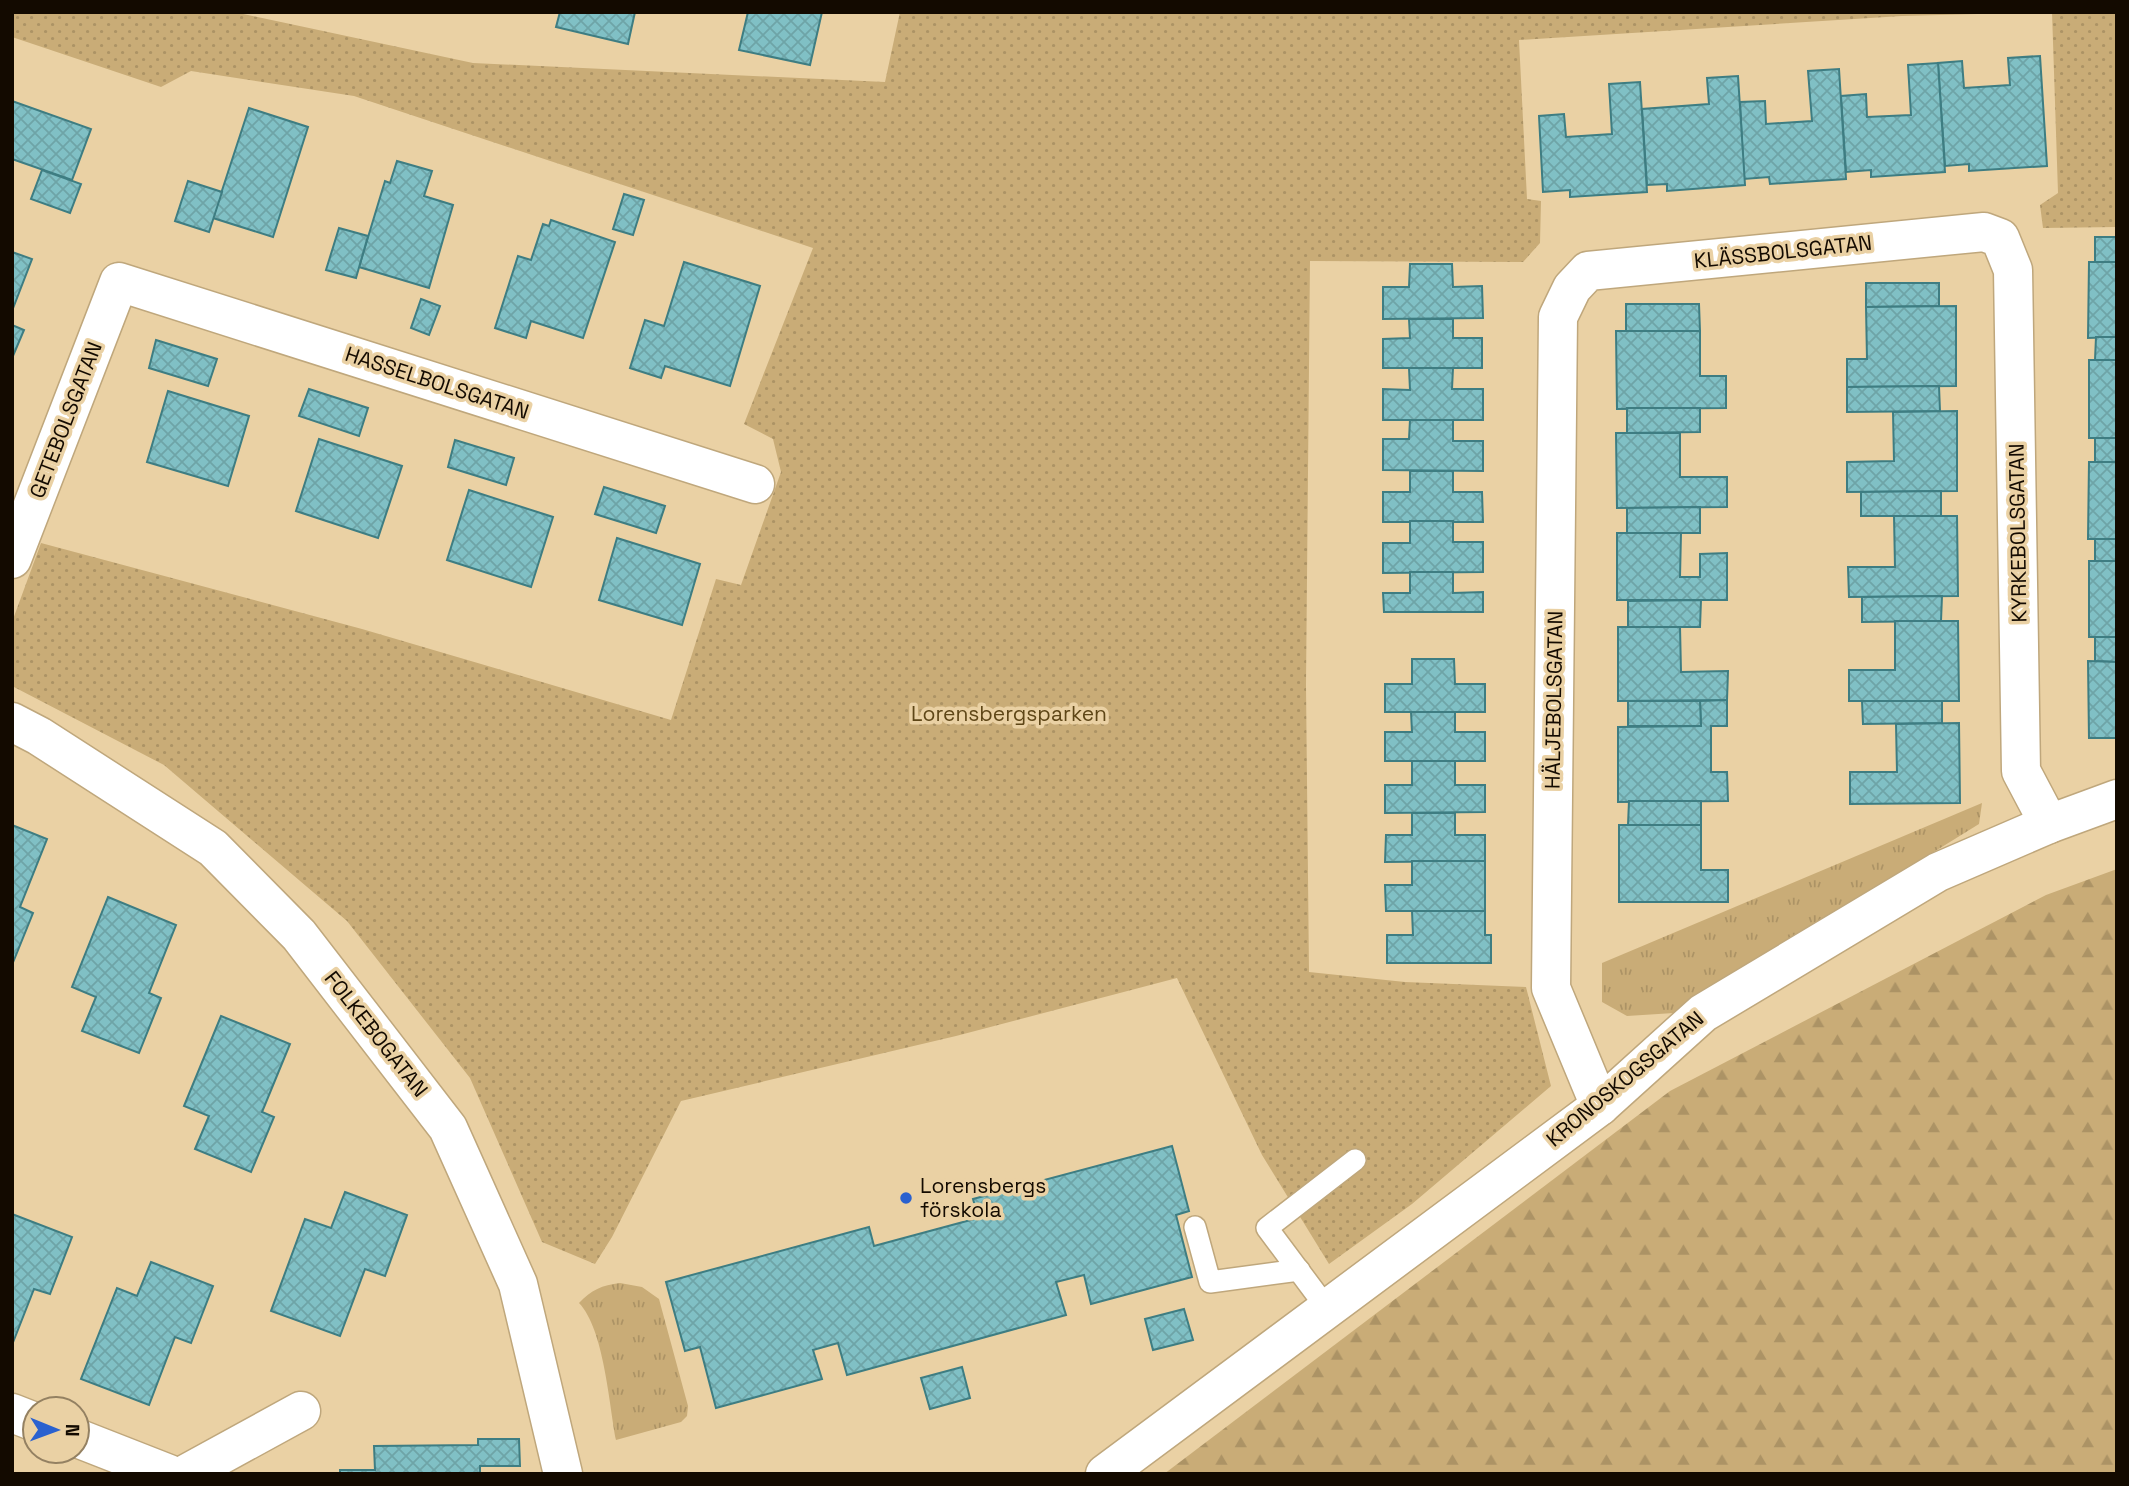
<svg xmlns="http://www.w3.org/2000/svg" width="2129" height="1486" font-family="'Space Grotesk',sans-serif">
<defs>
<pattern id="grass-tufts" width="24" height="20" patternUnits="userSpaceOnUse" patternTransform="scale(1.75)"><rect width="24" height="20" fill="#c9ac77"/><path d="M3 7l-1-3M5 7V3M7 7l1-3M15 17l-1-3M17 17v-4M19 17l1-3" fill="none" stroke="#ac9365"/></pattern>
<pattern id="forest-firs" width="22" height="20" patternUnits="userSpaceOnUse" patternTransform="scale(1.75)"><rect width="22" height="20" fill="#c9ac77"/><path d="M5 1l3.5 6h-7zM16 11l3.5 6h-7z" fill="#ac9365"/></pattern>
<pattern id="park-dots" width="8" height="8" patternUnits="userSpaceOnUse" patternTransform="scale(1.75)"><rect width="8" height="8" fill="#c9ac77"/><path d="M2 2h.1M6 6h.1" fill="none" stroke="#ac9365" stroke-width="1.8" stroke-linecap="round"/></pattern>
<pattern id="building-cross-hatch" width="8" height="8" patternUnits="userSpaceOnUse" patternTransform="scale(1.75)"><rect width="8" height="8" fill="#80c0c5"/><path d="M0 0l8 8M0 8l8-8" fill="none" stroke="#6ea4a7"/></pattern>
</defs>
<rect width="100%" height="100%" fill="#ead1a4"/>
<g fill="url(#grass-tufts)">
<polygon points="1982,803 1979,824 1674,1013 1627,1016 1602,1002 1602,963"/>
<path d="M620,1283L642,1287L659,1299L688,1406L687,1416L681,1422L616,1440C609,1404 604,1329 579,1303C591,1290 602,1285 620,1283Z"/>
</g>
<polygon fill="url(#forest-firs)" points="2117,869 2117,1474 1164,1474 1670,1091 2046,895"/>
<polygon fill="url(#park-dots)" points="12,12 234,12 473,63 885,82 900,12 2117,12 2117,227 2043,228 2040,205 2058,193 2052,12 1902,16 1519,40 1527,199 1541,201 1540,243 1523,262 1310,261 1306,685 1309,972 1405,982 1526,987 1551,1086 1412,1204 1329,1264 1262,1155 1177,978 956,1036 681,1101 612,1237 595,1264 542,1242 470,1078 347,921 164,765 14,687 12,683 12,622 41,543 362,629 671,720 716,579 741,585 781,472 773,439 744,424 813,248 354,96 191,71 161,87 12,37"/>
<g fill="url(#building-cross-hatch)" stroke="#3e7d82" stroke-width="2">
<polygon points="560,12 635,12 628,44 556,27"/>
<polygon points="748,12 822,12 810,65 739,50"/>
<polygon points="2040,56 2047,166 1969,171 1969,164 1945,166 1938,63 1962,61 1964,88 2010,85 2008,58"/>
<polygon points="1938,63 1945,172 1871,177 1871,170 1846,172 1841,96 1866,94 1867,117 1911,115 1908,65"/>
<polygon points="1839,69 1846,179 1770,184 1769,177 1744,179 1740,102 1765,101 1766,124 1812,121 1808,71"/>
<polygon points="1738,76 1745,185 1667,191 1667,184 1647,185 1642,109 1709,104 1707,78"/>
<polygon points="1640,82 1647,192 1570,197 1570,190 1543,192 1539,116 1564,114 1566,137 1612,134 1609,84"/>
<polygon points="12,101 91,129 72,180 12,159"/>
<polygon points="249,108 308,127 273,237 213,218"/>
<polygon points="397,161 432,171 424,196 453,205 429,288 359,267 385,181 390,183"/>
<polygon points="42,170 81,184 70,213 31,199"/>
<polygon points="188,181 222,192 209,232 175,221"/>
<polygon points="624,194 644,200 633,235 613,229"/>
<polygon points="551,220 615,242 583,338 531,321 526,338 495,328 518,256 531,260 543,224 549,226"/>
<polygon points="339,228 368,236 356,278 326,270"/>
<rect x="2095" y="237" width="22" height="25"/>
<polygon points="12,252 32,259 12,311"/>
<polygon points="684,262 760,286 730,386 665,366 661,378 630,368 645,320 664,326"/>
<polygon points="2089,262 2117,262 2117,337 2088,338"/>
<polygon points="1410,264 1452,264 1453,287 1482,286 1483,318 1383,319 1383,287 1409,287"/>
<polygon points="1866,283 1939,283 1939,306 1866,307"/>
<polygon points="421,299 440,306 429,335 411,328"/>
<polygon points="1626,304 1699,304 1700,331 1626,331"/>
<polygon points="1956,306 1956,386 1847,387 1847,359 1867,359 1866,307"/>
<polygon points="1409,319 1453,319 1453,338 1482,338 1482,368 1383,368 1383,339 1410,338"/>
<polygon points="12,325 24,330 13,356 12,355"/>
<polygon points="1616,331 1700,331 1700,376 1726,376 1726,408 1617,409"/>
<polygon points="2096,337 2117,337 2117,360 2095,360"/>
<polygon points="156,340 217,359 208,386 149,368"/>
<rect x="2089" y="360" width="28" height="78"/>
<polygon points="1409,368 1453,368 1452,389 1483,389 1483,420 1383,420 1383,389 1410,390"/>
<polygon points="1939,386 1940,411 1847,412 1847,387"/>
<polygon points="309,389 368,408 359,436 299,416"/>
<polygon points="168,391 249,416 228,486 147,462"/>
<polygon points="1627,408 1700,408 1700,432 1627,433"/>
<polygon points="1957,411 1957,491 1847,492 1847,462 1894,461 1893,412"/>
<polygon points="1410,420 1453,420 1453,441 1483,441 1483,471 1383,470 1383,439 1409,439"/>
<polygon points="1616,433 1680,433 1680,477 1727,477 1727,507 1617,508"/>
<rect x="2095" y="438" width="22" height="24"/>
<polygon points="319,439 402,466 378,538 296,511"/>
<polygon points="455,440 514,458 506,485 448,467"/>
<polygon points="2089,462 2117,462 2117,539 2088,539"/>
<polygon points="1410,471 1453,471 1453,492 1482,492 1483,522 1383,522 1383,492 1410,492"/>
<polygon points="604,487 665,506 656,533 595,514"/>
<polygon points="469,490 553,517 531,587 447,560"/>
<polygon points="1941,491 1941,516 1861,516 1861,492"/>
<polygon points="1700,507 1700,533 1627,533 1627,508"/>
<polygon points="1894,516 1957,516 1958,596 1849,597 1848,567 1895,567"/>
<polygon points="1410,521 1453,521 1453,542 1483,542 1483,572 1383,573 1383,543 1410,543"/>
<polygon points="1617,533 1681,533 1680,577 1700,577 1700,554 1727,553 1727,600 1617,600"/>
<polygon points="617,538 700,564 682,625 599,600"/>
<rect x="2095" y="539" width="22" height="22"/>
<rect x="2089" y="561" width="28" height="76"/>
<polygon points="1410,572 1453,572 1453,593 1483,592 1483,612 1384,612 1383,593 1410,593"/>
<polygon points="1942,596 1941,621 1862,622 1862,597"/>
<polygon points="1701,600 1700,627 1628,627 1628,601"/>
<polygon points="1895,621 1958,621 1959,701 1849,701 1849,670 1895,670"/>
<polygon points="1618,627 1680,627 1681,672 1728,671 1727,700 1618,701"/>
<polygon points="2095,637 2117,637 2117,662 2095,661"/>
<polygon points="1412,659 1454,659 1455,684 1485,684 1485,712 1385,712 1385,684 1412,684"/>
<polygon points="2088,661 2117,662 2117,738 2089,738"/>
<polygon points="1727,700 1727,726 1711,726 1711,772 1727,772 1728,801 1618,802 1618,727 1701,726 1700,701"/>
<polygon points="1628,701 1700,701 1701,726 1628,726"/>
<polygon points="1862,701 1942,701 1942,723 1863,724"/>
<polygon points="1411,712 1455,712 1455,732 1485,732 1485,761 1385,761 1385,732 1412,732"/>
<polygon points="1959,723 1960,803 1850,804 1850,772 1897,772 1896,724"/>
<polygon points="1412,761 1455,761 1455,785 1485,785 1485,812 1385,813 1385,785 1412,785"/>
<polygon points="1629,801 1701,801 1701,825 1628,825"/>
<polygon points="1412,813 1455,813 1455,835 1485,835 1485,861 1385,862 1386,835 1412,835"/>
<polygon points="12,825 47,839 20,907 33,913 12,965"/>
<polygon points="1619,825 1701,825 1701,870 1728,870 1728,902 1619,902"/>
<polygon points="1412,861 1485,861 1485,911 1386,911 1385,885 1412,885"/>
<polygon points="108,897 176,925 149,993 161,998 139,1053 82,1031 96,997 72,987"/>
<polygon points="1412,911 1485,911 1485,935 1491,935 1491,963 1387,963 1387,935 1413,935"/>
<polygon points="221,1016 290,1044 262,1112 274,1117 251,1172 195,1149 209,1116 184,1106"/>
<polygon points="1172,1146 1189,1211 1176,1215 1192,1277 1091,1304 1084,1275 1056,1282 1066,1315 847,1375 838,1343 813,1350 822,1379 716,1408 700,1347 685,1351 666,1282 869,1227 874,1246 978,1218 973,1199"/>
<polygon points="345,1192 407,1215 385,1276 365,1269 340,1336 271,1311 305,1219 331,1228"/>
<polygon points="12,1214 72,1237 50,1294 34,1289 12,1345"/>
<polygon points="151,1262 213,1286 191,1343 175,1337 149,1405 81,1379 117,1288 137,1296"/>
<polygon points="1184,1309 1193,1340 1153,1350 1145,1319"/>
<polygon points="962,1367 970,1398 930,1409 921,1378"/>
<polygon points="478,1439 519,1439 520,1466 480,1466 480,1474 340,1474 340,1470 375,1470 374,1446 478,1445"/>
</g>
<g fill="none" stroke-linecap="round" stroke-linejoin="round">
<defs>
<g id="service">
<polyline points="1195,1227 1210,1282 1299,1270"/>
<polyline points="1326,1307 1267,1228 1355,1160"/>
</g>
<g id="minor">
<polyline points="12,559 119,282 755,484"/>
<polyline points="1600,1106 1551,988 1558,317 1572,288 1588,271 1984,232 2000,238 2013,270 2021,771 2049,824"/>
<polyline points="12,1413 35,1422"/>
<polyline points="77,1438 169,1474"/>
<polyline points="186,1474 301,1411"/>
</g>
<g id="tertiary">
<polyline points="12,722 39,736 213,848 299,935 448,1128 518,1284 563,1474"/>
<polyline points="1105,1474 1600,1106 1703,1013 1938,872 2049,824 2117,799"/>
</g>
</defs>
<use href="#service" stroke="#bfa77c" stroke-width="24"/>
<use href="#minor" stroke="#bfa77c" stroke-width="41"/>
<use href="#tertiary" stroke="#bfa77c" stroke-width="41"/>
<use href="#service" stroke="#fff" stroke-width="21"/>
<use href="#minor" stroke="#fff" stroke-width="38"/>
<use href="#tertiary" stroke="#fff" stroke-width="38"/>
</g>
<circle fill="#2a61cf" stroke="#ead1a4" stroke-width="2.5" cx="906" cy="1198" r="7"/>
<g text-anchor="middle" stroke-width="7" stroke-linejoin="round" paint-order="stroke">
<g font-size="21" fill="#130a00" stroke="#ead1a4">
<text transform="translate(1783 252) rotate(-6)" y="7">KLÄSSBOLSGATAN</text>
<text transform="translate(437 383) rotate(18)" y="7">HASSELBOLSGATAN</text>
<text transform="translate(66 420) rotate(-69)" y="7">GETEBOLSGATAN</text>
<text transform="translate(2018 533) rotate(-91)" y="7">KYRKEBOLSGATAN</text>
<text transform="translate(1554 700) rotate(-89)" y="7">HÄLJEBOLSGATAN</text>
<text transform="translate(376 1034) rotate(52)" y="7">FOLKEBOGATAN</text>
<text transform="translate(1625 1079) rotate(-40)" y="7">KRONOSKOGSGATAN</text>
</g>
<g font-size="21" fill="#5e4617" stroke="#ead1a4">
<text x="1009" y="721">Lorensbergsparken</text>
</g>
<g font-size="21" fill="#130a00" stroke="#ead1a4" text-anchor="start">
<text x="920" y="1193">Lorensbergs<tspan x="920" dy="24">förskola</tspan></text>
</g>
</g>
<rect width="2129" height="1486" fill="none" stroke="#130a00" stroke-width="28"/>
<g transform="translate(56 1430) rotate(91)"><circle r="33" fill="#ead1a4" stroke="#948162" stroke-width="2"/>
<path d="M0-5L12 26L0 18L-12 26Z" fill="#2a61cf"/>
<text y="-10" font-size="19" font-weight="bold" text-anchor="middle" fill="#130a00">N</text>
</g>
</svg>
